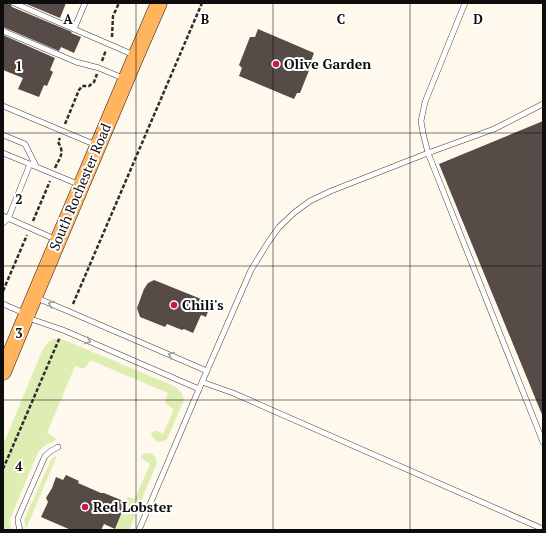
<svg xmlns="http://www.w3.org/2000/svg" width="546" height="533" font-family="'PT Serif',serif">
<rect width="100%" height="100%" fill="#fff8ed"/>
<g fill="#deeeb2">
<path d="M53,339H59L64,340L174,386C180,390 182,393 184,400L167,439L164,441L158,442L153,438L151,433C155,429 159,432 163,434L174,409L166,404L165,401L168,393L90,360C84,371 86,369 75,366L47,433L54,437L56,439L54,442C47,443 43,447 38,452L10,519L11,530H3V445L42,351C45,345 48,342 53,339Z"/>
<path d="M146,453C153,453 156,456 157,463L129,530H115L126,502L128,497L135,499L150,464L141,458L142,455Z"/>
<polygon points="57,456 26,529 24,520 51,460 53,457"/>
</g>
<g fill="#574b48">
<polygon points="3,3 10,3 12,7 72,32 71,33 81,37 74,53 61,47 59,51 3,27"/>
<polygon points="24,3 66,3 60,18"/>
<polygon points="258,29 314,53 311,61 312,63 300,93 297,93 294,99 239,76 242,68 239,65 250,37 255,37"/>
<polygon points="3,35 55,58 50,70 53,72 47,86 44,85 39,97 18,89 23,78 3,70"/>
<polygon points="543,121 543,417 439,164"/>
<polygon points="154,280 211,303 206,317 201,315 193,333 184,329 182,330 167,324 165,327 140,317 137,308 144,289 148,283"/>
<polygon points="66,475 79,481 78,483 101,493 104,493 126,502 115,529 104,524 101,530 71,530 41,517 48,502 46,498 52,488 56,477 63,480"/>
</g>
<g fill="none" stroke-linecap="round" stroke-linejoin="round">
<defs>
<g id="service">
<polyline points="14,3 134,55"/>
<polyline points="465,3 425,102 421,121 423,133 428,153 543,442"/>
<polyline points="74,29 85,3"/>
<polyline points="3,31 76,62 99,68 125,79"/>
<polyline points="3,106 96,145"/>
<polyline points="3,135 25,144 36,166"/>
<polyline points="3,153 80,185"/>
<polyline points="3,216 57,240"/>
<polyline points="3,223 8,219 30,164"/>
<polyline points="37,298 70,312 207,371"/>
<polyline points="3,304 24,313"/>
<polyline points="28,318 63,330 199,389"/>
<polyline points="202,382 233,393 543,529"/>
<polyline points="20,530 18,522 18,518 45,456 51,451 58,447"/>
<polyline points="139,530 202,382 251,270 267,244 279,227 295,212 310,201 331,191 428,153 494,129 543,104"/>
</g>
<polyline id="primary" points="3,372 27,314 136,56 159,3"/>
</defs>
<use href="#service" stroke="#404040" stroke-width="6"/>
<use href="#primary" stroke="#1e1e1e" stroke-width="17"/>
<g stroke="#2f2f2f" stroke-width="2.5" stroke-dasharray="4 2" stroke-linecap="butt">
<polyline points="112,37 113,16 119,3"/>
<polyline points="102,61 106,50"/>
<polyline points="65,124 79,90 82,86 89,86 94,82 97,74"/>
<path d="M55,168C60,157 65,153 58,142L60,138"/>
<polyline points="33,221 50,181"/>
<polyline points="3,291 27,235"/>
<polyline points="73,304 202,3"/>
<polyline points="3,469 60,337"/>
</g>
<use href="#service" stroke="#fff" stroke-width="5"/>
<use href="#primary" stroke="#ffb45d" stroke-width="16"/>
</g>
<defs><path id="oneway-chevron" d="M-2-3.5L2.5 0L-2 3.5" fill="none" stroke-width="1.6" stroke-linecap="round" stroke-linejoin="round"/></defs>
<g stroke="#9e9e9e">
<use href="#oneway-chevron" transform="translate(51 304) rotate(-159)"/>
<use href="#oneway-chevron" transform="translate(88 341) rotate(23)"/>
<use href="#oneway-chevron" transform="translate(171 355) rotate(-157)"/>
</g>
<path fill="none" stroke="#0d0d0d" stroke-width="1" stroke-opacity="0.55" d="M136,3V530M273,3V530M410,3V530M3,133H543M3,266H543M3,400H543"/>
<g fill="#cc1647" stroke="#fff" stroke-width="1.5">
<circle cx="276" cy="64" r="4"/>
<circle cx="174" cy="305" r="4"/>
<circle cx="85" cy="507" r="4"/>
</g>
<g text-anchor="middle" stroke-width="4" stroke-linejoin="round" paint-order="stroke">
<g font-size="14" font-weight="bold" fill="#0d0d0d" stroke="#fff" text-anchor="start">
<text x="284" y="69">Olive Garden</text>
<text x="182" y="310">Chili's</text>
<text x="93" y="512">Red Lobster</text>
</g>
<g font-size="14" fill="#0d0d0d" stroke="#fff">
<text transform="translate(80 187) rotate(-67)" y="5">South Rochester Road</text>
</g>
</g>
<g font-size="13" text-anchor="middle" font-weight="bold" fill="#0d0d0d" stroke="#fff" stroke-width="4" stroke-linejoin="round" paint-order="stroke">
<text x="68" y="24">A</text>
<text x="205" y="24">B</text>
<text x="341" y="24">C</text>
<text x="478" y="24">D</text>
<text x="19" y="71">1</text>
<text x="19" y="204">2</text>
<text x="19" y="338">3</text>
<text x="19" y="471">4</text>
</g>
<rect width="546" height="533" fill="none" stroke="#0d0d0d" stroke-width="8"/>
</svg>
